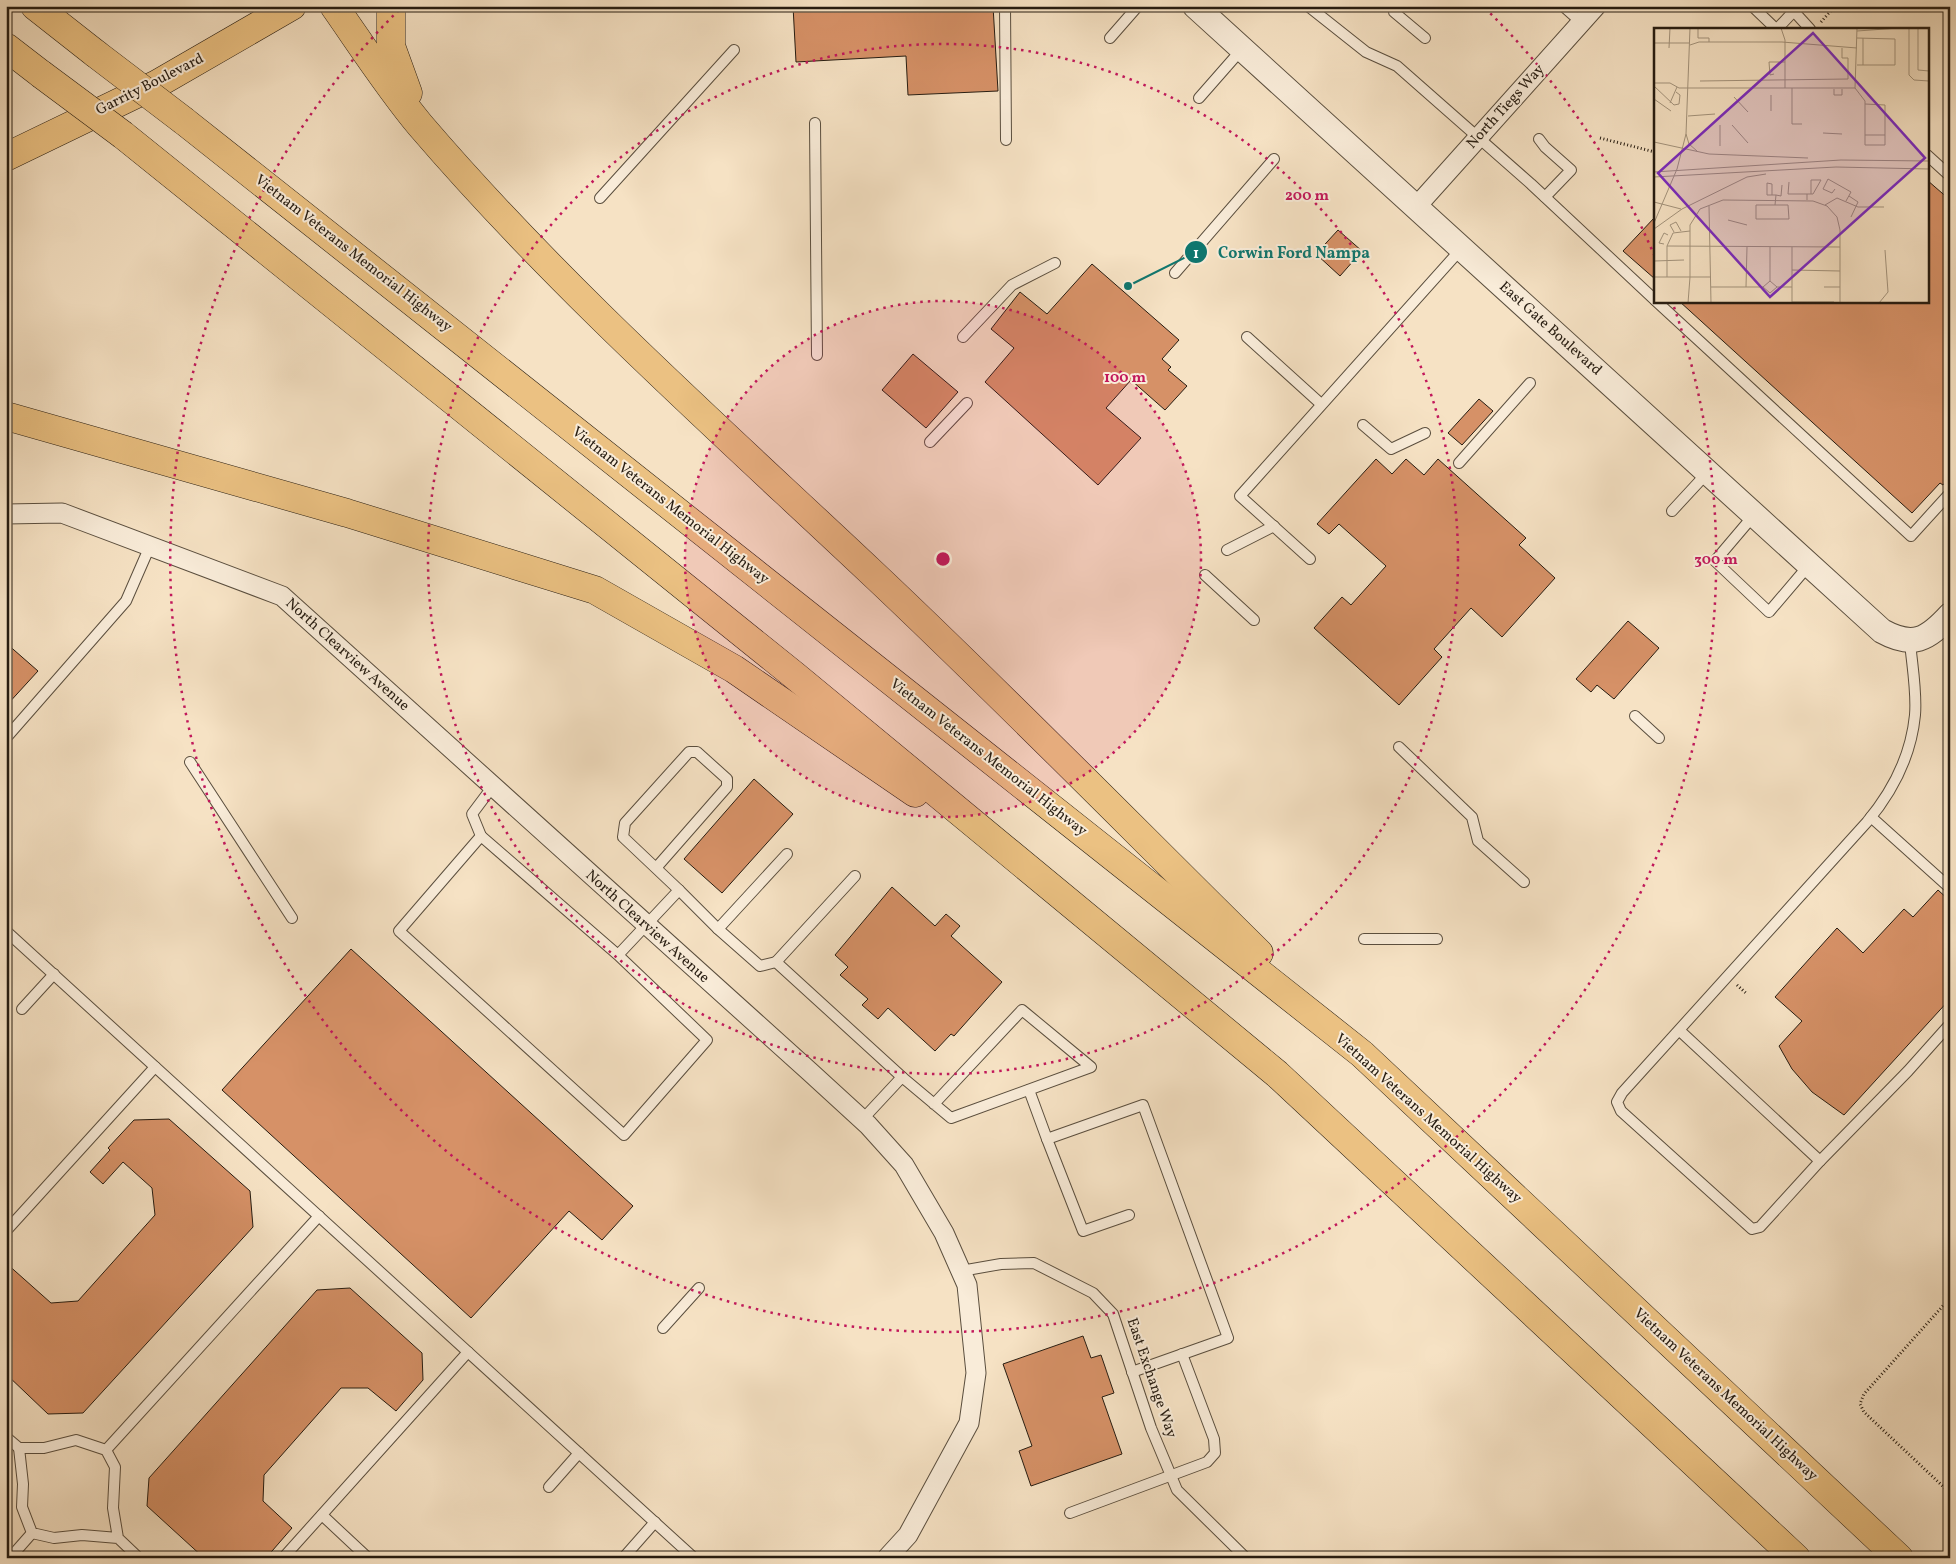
<svg xmlns="http://www.w3.org/2000/svg" width="1956" height="1564" font-family="Vollkorn,serif">
<style>
.building{fill:#d69167;stroke:#261c11}
.lines{fill:none;stroke-linecap:round;stroke-linejoin:round}
.service-casing{stroke:#5a4e3e;stroke-width:12}
.minor-casing{stroke:#5a4e3e;stroke-width:21}
.tertiary-casing{stroke:#5a4e3e;stroke-width:26}
.primary-casing{stroke:#261c11;stroke-width:29}
.motorway-casing{stroke:#261c11;stroke-width:29}
.path{stroke:#261c11;stroke-width:3;stroke-dasharray:1 2.5;stroke-linecap:butt}
.service{stroke:#f9ecd9;stroke-width:10}
.minor{stroke:#f9ecd9;stroke-width:19}
.tertiary{stroke:#f9ecd9;stroke-width:24}
.primary{stroke:#ebc182;stroke-width:28}
.motorway{stroke:#ebc182;stroke-width:28}
.motorway-bridge-casing{stroke:#261c11;stroke-width:29;stroke-linecap:butt}
.motorway-bridge{stroke:#ebc182;stroke-width:28}
.ring{fill:none;stroke:#c2185b;stroke-width:2.5;stroke-dasharray:2.5 5}
.labels{text-anchor:middle;dominant-baseline:central;stroke-width:4;stroke-linejoin:round;paint-order:stroke}
.street-label{font-size:15px;fill:#261c11;stroke:#f9ecd9}
.inset-road{fill:none;stroke:#a3937c;stroke-width:1}
.view{fill:#7b2cbf;fill-opacity:0.15;stroke:#7b2cbf;stroke-width:2.5}
.inset-edge{fill:none;stroke:#261c11;stroke-width:2.5}
.centre{fill:#c2185b;stroke:#f9ecd9;stroke-width:2.5}
.ring-label{font-size:15px;text-anchor:middle;font-weight:bold;fill:#c2185b;stroke:#f9ecd9;stroke-width:4;stroke-linejoin:round;paint-order:stroke}
.leader{fill:none;stroke:#0f766e;stroke-width:2}
.callout-dot{fill:#0f766e;stroke:#f9ecd9;stroke-width:2}
.mark-label{font-size:15px;text-anchor:middle;font-weight:bold;fill:#fff}
.callout-label{font-size:16px;text-anchor:middle;font-weight:bold;fill:#0f766e;stroke:#f9ecd9;stroke-width:4;stroke-linejoin:round;paint-order:stroke}
</style>
<rect width="100%" height="100%" fill="#f6e2c4"/>
<filter id="stains"><feTurbulence type="fractalNoise" baseFrequency=".004" numOctaves="4"/><feColorMatrix values="0 0 0 0 .2 0 0 0 0 .09 0 0 0 0 .02 0 0 0 .5 -.17"/></filter>
<radialGradient id="worn" r=".72"><stop offset=".6" stop-color="#630" stop-opacity="0"/><stop offset="1" stop-color="#630" stop-opacity=".3"/></radialGradient>
<g class="building">
<polygon points="793,6 993,6 998,91 908,95 906,56 796,62"/>
<polygon points="1927,180 1950,200 1950,477 1943,485 1940,483 1912,513 1679,301 1927,301"/>
<polygon points="1655,217 1655,279 1623,251"/>
<polygon points="1338,230 1362,251 1340,276 1316,254"/>
<polygon points="1092,264 1179,340 1162,359 1171,367 1168,370 1187,386 1165,410 1131,380 1106,408 1141,438 1098,485 985,382 1014,348 991,329 1020,292 1047,314"/>
<polygon points="913,354 958,392 926,428 882,390"/>
<polygon points="1479,399 1493,411 1462,445 1448,433"/>
<polygon points="1376,459 1392,474 1406,459 1424,475 1438,459 1526,538 1519,545 1555,578 1502,637 1471,608 1434,649 1442,657 1399,705 1314,628 1342,597 1351,605 1386,566 1339,524 1329,534 1317,524"/>
<polygon points="1628,621 1659,648 1614,699 1597,685 1591,692 1576,679"/>
<polygon points="6,643 38,671 6,706"/>
<polygon points="754,779 793,814 722,893 684,859"/>
<polygon points="892,887 935,926 946,914 960,926 951,936 1002,982 954,1036 951,1034 935,1051 888,1008 878,1019 862,1005 868,999 840,975 848,967 835,955"/>
<polygon points="1938,890 1950,901 1950,999 1844,1115 1812,1092 1792,1069 1779,1046 1802,1021 1775,997 1837,928 1863,953 1904,909 1913,917"/>
<polygon points="351,949 633,1206 602,1240 569,1211 471,1318 222,1090"/>
<polygon points="169,1119 250,1191 253,1227 83,1413 48,1414 6,1374 6,1263 51,1303 78,1301 155,1215 152,1188 123,1162 103,1184 90,1172 110,1150 108,1148 134,1120"/>
<polygon points="350,1288 422,1353 423,1380 396,1411 368,1388 341,1388 264,1475 263,1501 292,1528 266,1558 204,1558 147,1506 149,1478 317,1290"/>
<polygon points="1083,1336 1091,1358 1101,1355 1114,1393 1102,1397 1122,1454 1031,1486 1019,1451 1032,1446 1003,1364"/>
</g>
<g class="lines">
<defs>
<g id="service">
<polyline points="1005,6 1006,140"/>
<polyline points="1308,6 1366,52 1397,66 1531,184 1655,300"/>
<polyline points="1399,6 1394,12 1425,38"/>
<polyline points="1563,6 1581,22"/>
<polyline points="1752,6 1776,29"/>
<polyline points="1789,6 1810,29"/>
<polyline points="1777,29 1793,12"/>
<polyline points="1110,38 1138,6"/>
<polyline points="1199,98 1242,49"/>
<polyline points="815,123 817,355"/>
<polyline points="1539,139 1545,147 1571,170 1545,197"/>
<polyline points="1927,155 1950,176"/>
<polyline points="600,198 734,50"/>
<polyline points="1175,273 1274,159"/>
<polyline points="1656,301 1911,536 1950,493"/>
<polyline points="963,337 1012,285 1055,263"/>
<polyline points="1247,337 1321,404"/>
<polyline points="1363,425 1391,449 1425,433"/>
<polyline points="930,442 967,403"/>
<polyline points="1459,463 1530,383"/>
<polyline points="1672,511 1708,472"/>
<polyline points="1754,515 1715,561 1769,612 1809,565"/>
<polyline points="1227,550 1274,526"/>
<polyline points="1310,559 1240,496 1462,248"/>
<polyline points="1205,575 1254,620"/>
<polyline points="1635,716 1659,738"/>
<polyline points="6,738 126,601 150,546"/>
<polyline points="1399,747 1472,817 1478,841 1524,882"/>
<polyline points="190,762 292,918"/>
<polyline points="1871,817 1950,888"/>
<polyline points="481,836 472,814 493,786"/>
<polyline points="656,868 727,787 727,779 697,752 689,752 625,823 623,837 679,890"/>
<polyline points="855,876 776,962 902,1077"/>
<polyline points="718,929 760,966 776,962"/>
<polyline points="6,931 694,1558"/>
<polyline points="1364,939 1437,939"/>
<polyline points="618,955 481,836 399,931 624,1135 707,1040 618,955 679,890 718,929 787,854"/>
<polyline points="22,1009 54,974"/>
<path d="M1679 1030 1820 1161 1760 1227 1752 1229 1621 1111 1617 1102 1622 1093 1867 822C1893 791 1911 756 1915 715 1917 692 1912 665 1910 642"/>
<polyline points="1029,1090 1047,1139"/>
<polyline points="862,1120 902,1077 951,1118 1091,1067 1022,1010 934,1104"/>
<polyline points="1820,1161 1908,1071 1950,1024"/>
<polyline points="1129,1215 1083,1231 1047,1139 1143,1105 1228,1338 1132,1372"/>
<polyline points="6,1231 155,1067"/>
<polyline points="961,1271 1001,1264 1034,1263 1093,1293 1113,1314 1151,1428 1177,1490 1246,1558"/>
<polyline points="663,1328 699,1288"/>
<polyline points="6,1437 19,1448"/>
<polyline points="106,1450 319,1216"/>
<polyline points="549,1487 579,1453"/>
<polyline points="1070,1513 1207,1462 1215,1453 1214,1439 1182,1354"/>
<polyline points="322,1515 368,1558"/>
<polyline points="118,1538 82,1535 54,1538 32,1533 22,1507 23,1484 19,1448 44,1448 76,1440 106,1450 115,1467 113,1508 118,1538 139,1558"/>
<polyline points="625,1556 655,1522"/>
<polyline points="10,1558 32,1533"/>
<polyline points="283,1558 468,1352"/>
</g>
<g id="minor">
<polyline points="1416,207 1596,6"/>
<polyline points="6,514 62,513 282,596 809,1071 868,1125 904,1165 944,1233 967,1285 976,1373 969,1423 908,1535 887,1558"/>
</g>
<path id="tertiary" d="M1195 6 1882 631C1913 648 1927 640 1950 615"/>
<polyline id="primary" points="6,157 157,84 292,6"/>
<g id="motorway">
<polyline points="35,6 96,54"/>
<path d="M334 6C362 46 389 88 420 125 557 285 716 426 869 570 1002 695 1130 826 1259 953"/>
<polyline points="391,6 391,46 408,93"/>
<polyline points="6,47 41,74"/>
<polyline points="184,121 1362,1054 1899,1558"/>
<polyline points="123,135 794,675 1277,1074 1796,1558"/>
<polyline points="6,416 347,513 595,590 734,669 915,793"/>
</g>
</defs>
<use href="#service" class="service-casing"/>
<use href="#minor" class="minor-casing"/>
<use href="#tertiary" class="tertiary-casing"/>
<use href="#primary" class="primary-casing"/>
<use href="#motorway" class="motorway-casing"/>
<g class="path">
<polyline points="1821,22 1835,6"/>
<polyline points="1600,138 1655,152"/>
<polyline points="1737,985 1747,994"/>
<polyline points="1950,1298 1864,1394 1860,1404 1864,1412 1950,1493"/>
</g>
<use href="#service" class="service"/>
<use href="#minor" class="minor"/>
<use href="#tertiary" class="tertiary"/>
<use href="#primary" class="primary"/>
<use href="#motorway" class="motorway"/>
<defs>
<g id="motorway-bridge">
<polyline points="96,54 184,121"/>
<polyline points="41,74 123,135"/>
</g>
</defs>
<use href="#motorway-bridge" class="motorway-bridge-casing"/>
<use href="#motorway-bridge" class="motorway-bridge"/>
</g>
<circle cx="943" cy="559" r="258" fill="#c2185b" fill-opacity=".12"/>
<g class="ring">
<circle cx="943" cy="559" r="258"/>
<circle cx="943" cy="559" r="515"/>
<path d="M1485 8A773 773 0 0 1 1655 257M1674 307A773 773 0 1 1 401 8"/>
</g>
<g class="labels">
<g class="street-label">
<text transform="translate(150 85) rotate(-27)">Garrity Boulevard</text>
<text transform="translate(1506 107) rotate(-48)">North Tiegs Way</text>
<text transform="translate(353 254) rotate(38)">Vietnam Veterans Memorial Highway</text>
<text transform="translate(1550 329) rotate(42)">East Gate Boulevard</text>
<text transform="translate(670 506) rotate(38)">Vietnam Veterans Memorial Highway</text>
<text transform="translate(347 655) rotate(42)">North Clearview Avenue</text>
<text transform="translate(988 758) rotate(38)">Vietnam Veterans Memorial Highway</text>
<text transform="translate(647 927) rotate(42)">North Clearview Avenue</text>
<text transform="translate(1428 1119) rotate(42)">Vietnam Veterans Memorial Highway</text>
<text transform="translate(1151 1378) rotate(71)">East Exchange Way</text>
<text transform="translate(1725 1395) rotate(43)">Vietnam Veterans Memorial Highway</text>
</g>
</g>
<g transform="translate(1654 28)">
<rect width="275" height="275" fill="#f6e2c4"/>
<path class="inset-road" d="M44 0V10H55V14M127 0 131 12V60M255 0V47L260 52 275 53M264 0V42L275 43M203 3 245 0M203 10 241 11V37H203M0 15H35M36 17 45 14H128L203 20M15 20 16 0M209 37V10M120 46 116 47 115 34H131M46 53 194 51V30H188V20M0 55H16L25 60H201M0 58 20 77 25 76 26 67 22 64M138 60V96H148M201 60 211 73V117H231V107H211M201 60 203 0M180 61V67H188V61M117 67V83M80 69 94 84M0 71 17 83M16 75 23 59M211 76 231 77V107M34 88 61 86M66 97V118M78 97 94 115M169 105 188 106M32 106 35 116 43 123M0 114 55 126 154 130M0 144 187 132 275 133M0 149 182 139 275 141M135 154 134 166H153M181 161 178 165 169 161 174 151 197 164 192 173M118 167V156L113 155V167H122M195 168 204 174 197 189M153 172V166H159L167 152H157V166M0 174 27 181M121 177H102V191H135L134 177H121L122 167 127 168 128 157M171 177 183 170 204 179H230M55 178 57 275M74 192 93 197M0 195 23 141 32 106 36 0M0 201 28 181 93 149 112 146M20 204 16 197 22 194 27 203M10 216 5 215 10 205 14 207M13 218 186 219M0 233 30 232M138 242 186 243M0 249H36M13 249V218L19 205 36 203M57 249H36V197L46 181 69 172 159 173 173 178 183 189 186 202V275M116 253V219M57 259H109M92 259 93 219M123 259 116 253 109 259 116 265 123 259H138M170 259H186M138 274H180M34 275 36 249M138 275V219M225 275 234 264 231 222"/>
<path class="view" d="M159 5 271 130 116 269 4 145Z"/>
<rect width="275" height="275" class="inset-edge"/>
</g>
<circle cx="943" cy="559" r="8" class="centre"/>
<g class="ring-label">
<text x="1307" y="200">200 m</text>
<text x="1125" y="382">100 m</text>
<text x="1716" y="564">300 m</text>
</g>
<path class="leader" d="M1128 286L1196 252"/>
<g class="callout-dot">
<circle cx="1128" cy="286" r="5"/>
<circle cx="1196" cy="252" r="12"/>
</g>
<g class="mark-label">
<text x="1196" y="258">1</text>
</g>
<g class="callout-label">
<text x="1294" y="258">Corwin Ford Nampa</text>
</g>
<rect width="1956" height="1564" fill="none" stroke="#f6e2c4" stroke-width="25"/>
<rect x="8" y="8" width="1941" height="1549" fill="none" stroke="#261c11" stroke-width="2.5"/>
<rect x="12" y="12" width="1931" height="1539" fill="none" stroke="#261c11"/>
<rect width="100%" height="100%" filter="url(#stains)"/>
<rect width="100%" height="100%" fill="url(#worn)"/>
</svg>
